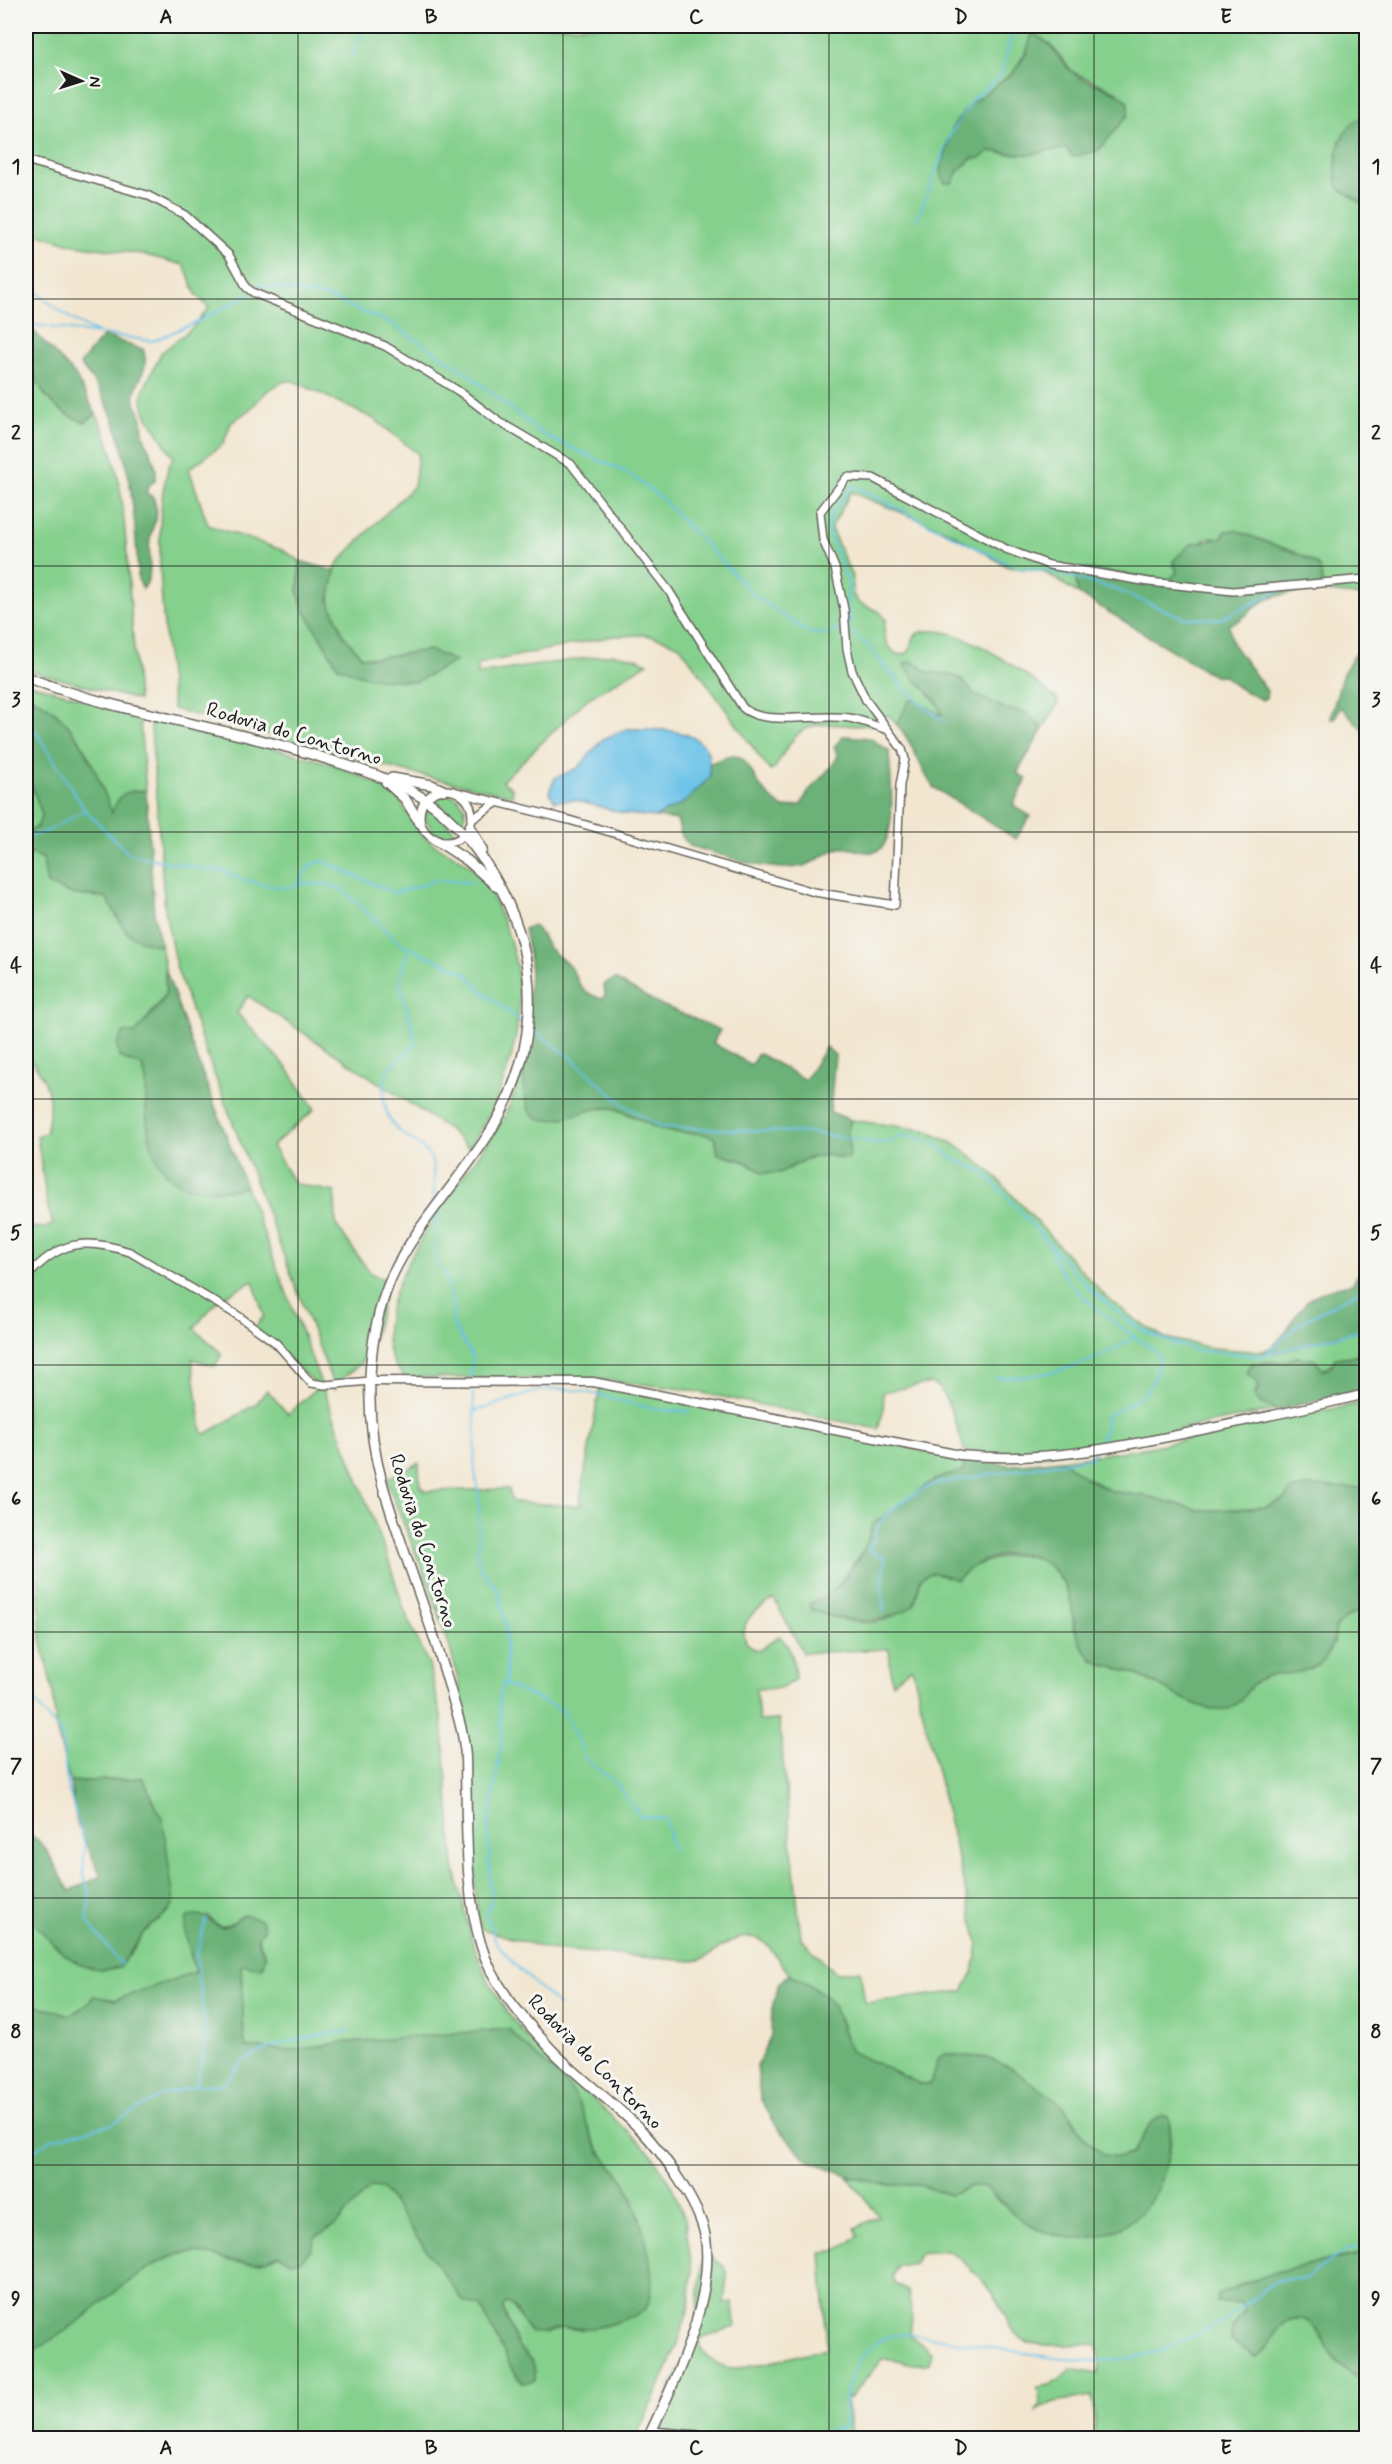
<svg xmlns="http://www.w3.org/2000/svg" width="1392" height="2464" font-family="Mynerve,sans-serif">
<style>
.green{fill:#85d08d;stroke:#507654;stroke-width:1.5;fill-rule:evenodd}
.forest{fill:#6cb278;stroke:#44674a;stroke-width:1.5}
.water{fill:#6bc2e8;stroke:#446f82;stroke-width:1.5}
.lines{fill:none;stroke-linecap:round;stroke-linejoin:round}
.stream{stroke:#6bc2e8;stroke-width:2}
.minor-casing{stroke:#67635b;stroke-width:10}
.tertiary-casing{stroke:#67635b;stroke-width:11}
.secondary-casing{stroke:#67635b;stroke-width:12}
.minor{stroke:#fff;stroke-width:7}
.tertiary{stroke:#fff;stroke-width:8}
.secondary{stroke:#fff;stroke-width:9}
.grid{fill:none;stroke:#1c1c1c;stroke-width:1.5;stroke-opacity:0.55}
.labels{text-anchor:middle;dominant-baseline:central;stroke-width:6;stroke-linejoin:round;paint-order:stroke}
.street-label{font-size:21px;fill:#1c1c1c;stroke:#f6f6f2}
.neatline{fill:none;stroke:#1c1c1c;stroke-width:2}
.grid-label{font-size:20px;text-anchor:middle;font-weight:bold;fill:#1c1c1c}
</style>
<rect width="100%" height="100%" fill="#f6f6f2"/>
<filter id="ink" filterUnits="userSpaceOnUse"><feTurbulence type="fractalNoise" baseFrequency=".0167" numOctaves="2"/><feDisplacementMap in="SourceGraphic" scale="12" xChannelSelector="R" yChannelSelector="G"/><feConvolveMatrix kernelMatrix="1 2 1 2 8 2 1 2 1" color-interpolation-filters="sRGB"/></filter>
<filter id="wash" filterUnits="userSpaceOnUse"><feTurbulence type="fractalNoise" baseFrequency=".008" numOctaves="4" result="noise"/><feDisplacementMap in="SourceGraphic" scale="24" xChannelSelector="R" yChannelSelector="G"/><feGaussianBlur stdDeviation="1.35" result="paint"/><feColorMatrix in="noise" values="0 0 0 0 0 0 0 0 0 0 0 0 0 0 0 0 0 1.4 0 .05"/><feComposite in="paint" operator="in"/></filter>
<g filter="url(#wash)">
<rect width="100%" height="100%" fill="#f2e6d0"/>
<g class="green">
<path d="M26 26H1366V117C1354 119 1346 132 1339 142L1354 199 1366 205V597L1323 591 1294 551 1253 539 1237 530 1221 538H1207L1173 561 1177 573 1168 580 1079 569 1080 571 1075 577 1079 594 1043 571 1008 567 950 532 851 492 831 528 852 577 853 595 859 603 880 612 886 620C881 634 886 647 898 655L908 653C911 648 912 636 918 633 958 619 1028 676 1057 699L1058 704 1043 729 1027 713 1006 709 975 695 961 679 951 675H936L927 672 920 665 908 662 904 664 940 707 941 715 915 700 909 701 897 725 888 715C861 739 829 713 802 731 791 738 781 758 774 769L770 771 680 646 663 639 646 635 613 636 478 664V674L613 654 636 658 648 663 587 699 502 781 512 788V796L403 771 173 709C166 651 147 506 173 457L147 416 142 401 143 391 161 353 192 328 209 308 196 294 184 265 141 254 74 245 26 230ZM1031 43H1049L1073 72 1119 93 1094 150 1081 155H1070L1067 149 1009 154 990 151 978 159 973 158 958 171 952 182 941 177 947 141 969 105 1013 73ZM285 381H294L374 419 418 454 414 486 374 525 337 564 335 571 329 601 344 636 362 657 375 658 429 650 390 679 369 678 338 667 304 610 298 592 300 561 282 550 208 525 189 469 223 444 231 423 250 409 268 390Z"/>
<path d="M26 355 45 396 85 422 96 414C122 461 124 518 128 571 131 614 135 657 138 700L26 670Z"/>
<polygon points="26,683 139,713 146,791 140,790 112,814 79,739 36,699 26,696"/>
<path d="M150 715 336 765 392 791C406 804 409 823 423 836 438 851 461 855 476 871 488 885 495 903 502 919 537 999 514 1079 469 1148L448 1129 248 996 237 1013 287 1068 315 1109 272 1146 294 1183 335 1192 336 1225 370 1273 387 1281C381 1305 377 1337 364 1359 357 1370 339 1377 335 1389L205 1050 176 966 165 912Z"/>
<polygon points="26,767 42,815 37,827 26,833"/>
<polygon points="448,793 458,798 465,807 464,826 432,798"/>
<polygon points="428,806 457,833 445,836 433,832 424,816"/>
<path d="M26 852 43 858 47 884 75 895 106 897C126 930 121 936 161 946 164 962 168 979 165 995L135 1034 125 1060 142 1066 147 1075 146 1109 187 1188 228 1190 246 1187 386 1553 405 1612 429 1665 442 1720 454 1866 472 1940 486 1976 506 2011 531 2042 650 2152 671 2184 685 2219 692 2269 689 2307 678 2344 636 2438H26V2355C42 2345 61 2335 76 2323 108 2299 141 2266 180 2254 214 2245 236 2278 279 2255L293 2262 311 2249 316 2236 341 2220 359 2196 370 2187 382 2188 415 2233 472 2302 480 2305 488 2319 531 2360 518 2346 502 2306 507 2303 512 2304 521 2320 545 2334 561 2328 582 2330 640 2217 625 2182 597 2147 582 2114 509 2029 338 2043 289 2051 247 2047 244 2040 241 1966 242 1964 262 1967 266 1957 257 1936 235 1921C223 1930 216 1926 208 1916L185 1931 195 1972 115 2000C94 1993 86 2007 69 2015L35 2005 26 2006V1911L54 1945 81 1965 129 1956 144 1932 169 1911 143 1778 70 1782 56 1728 53 1693 41 1639 37 1548H26V1227L45 1228 53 1224 47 1204 37 1136 46 1133C53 1102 50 1078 26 1056ZM253 1281 264 1316 252 1331 319 1386 288 1414 267 1390 256 1404 206 1434 202 1431 192 1359 215 1366 222 1354 194 1328 219 1299Z"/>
<path d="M522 1069 528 1109 572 1114 590 1109 614 1108 663 1130 707 1134 715 1138 723 1156 744 1161 752 1167 789 1169 805 1159 826 1155 842 1159 850 1153 846 1137 851 1120 925 1130 960 1147 993 1174 1104 1295 1137 1321 1165 1338 1212 1348 1275 1353 1366 1329V1355L1341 1357 1323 1370 1315 1360 1297 1357 1284 1362H1263L1247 1373 1259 1384 1254 1395 1260 1403 1277 1410 1049 1455 993 1457 964 1450C960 1435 946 1386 931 1383L883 1392 884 1409 878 1429 683 1389 603 1380 405 1377C341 1319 463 1181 497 1129 509 1111 516 1090 522 1069Z"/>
<path d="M600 1386 966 1459 963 1471 934 1480 872 1525 866 1546 833 1592 810 1604C825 1618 863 1627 884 1620 894 1617 904 1610 914 1605L921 1578C931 1570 936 1571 947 1577 996 1557 1046 1531 1070 1599 1073 1608 1072 1618 1074 1627 1077 1638 1086 1650 1092 1660L1131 1672 1204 1707 1218 1710 1247 1690 1254 1680 1266 1675 1290 1673 1334 1644 1336 1626 1350 1615 1366 1608V2253L1321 2261 1240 2284 1216 2302 1242 2304 1244 2312 1232 2327 1231 2340 1256 2357C1265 2346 1277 2324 1291 2320 1315 2312 1323 2344 1334 2357 1342 2368 1354 2377 1366 2383V2438H1096L1092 2396 1054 2402 1036 2411 1040 2404 1038 2387 1050 2385 1072 2369 1097 2374 1100 2358 1097 2345C1075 2342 1043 2350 1024 2340 1007 2331 1006 2313 997 2299 990 2288 960 2255 947 2251 939 2249 928 2252 920 2253L914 2263 898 2266 893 2276 895 2283 908 2291 912 2317 910 2335 932 2353 929 2363C912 2368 900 2357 882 2359L850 2398 846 2399 852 2438H649L694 2336 703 2258H712L724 2266 727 2275 724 2303 733 2302 735 2327 700 2338 699 2345C707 2359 718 2366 733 2368 749 2370 807 2352 827 2348L821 2252 837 2251 858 2236 855 2228 879 2216 847 2176 890 2185H919L950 2195 971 2186H982L1003 2205 1143 2209C1160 2183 1178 2149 1168 2117L1146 2132 1132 2154 1120 2157 1104 2156 1084 2137 1072 2116 987 2058 944 2054 938 2059 930 2084C903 2085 874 2062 850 2051 845 2037 841 2016 832 2004 821 1987 800 1985 788 1972 776 1959 768 1936 749 1937 720 1938 716 1960 691 1961L548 1949 481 1929 476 1902C471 1829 473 1752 458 1680 443 1611 411 1544 386 1479L419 1463 420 1488H424V1491L509 1489 512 1502 579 1506ZM774 1599 803 1653 889 1649 892 1683 912 1667 978 1943 973 1972 963 1991 865 2003 860 1970 836 1973 801 1939 779 1720 759 1721 756 1689 782 1688 795 1679C794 1661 793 1648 779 1636L759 1651C752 1649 747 1646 745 1639 740 1618 759 1608 774 1599Z"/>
<polygon points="1366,1402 1366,1488 1291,1490 1286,1499 1265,1507 1203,1511 1150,1497 1111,1491 1086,1478 1061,1460 1134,1450"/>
</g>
<g class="forest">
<path d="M1032 33C1055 43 1057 61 1075 74 1093 86 1113 87 1128 102V115L1099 150 1073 157 1067 149 1049 150 1030 155 990 151 978 159 972 158 958 171 952 183H945L941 177V170L953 126 969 105 1013 73 1026 54Z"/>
<path d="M1366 117V205L1339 189C1330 168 1339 121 1366 117Z"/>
<path d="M26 323 75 375 96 414 85 422C53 414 36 386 26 356 23 347 25 333 26 323Z"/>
<path d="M102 337C114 336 129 347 143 349 152 373 131 383 135 402 136 408 141 413 142 419 143 425 142 431 144 437 149 453 159 463 155 481L149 485 146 493 153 497C161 519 154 519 150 538 147 554 155 575 143 589L138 579C136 521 130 441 99 390 94 381 86 373 80 364Z"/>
<path d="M1237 530C1254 540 1315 555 1320 569 1322 576 1322 585 1323 592 1302 591 1279 592 1261 603 1248 610 1244 622 1229 624L1232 643 1267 691 1266 698 1262 700 1237 687 1223 675 1214 676 1079 594 1075 576 1080 571 1078 568 1168 580 1177 573 1173 561 1191 544 1221 538 1226 531Z"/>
<polygon points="300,561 335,571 329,601 344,636 362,657 375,658 429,650 456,661 416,682 369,678 338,667 304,610 298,592"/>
<polygon points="1366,638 1366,733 1343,709 1340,708 1334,719 1331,719 1331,715 1343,673"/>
<path d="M912 661 927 672 951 675 961 679 975 695 1006 709 1027 713 1043 729 1017 773 1027 779 1013 805 1030 816 1016 839 933 787C919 767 914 743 897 725L909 701 915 700 934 714 941 715C939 694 912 683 904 664Z"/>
<path d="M26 696C75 711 96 770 112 813 118 795 124 789 146 791L154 914 161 946C120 938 126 929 106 897L75 895 47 884 43 858 26 852V833L37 827 42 815 26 767Z"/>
<path d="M843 736 870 738 889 751C890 775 897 826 883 846 873 860 854 846 840 848 827 851 816 863 803 866 767 874 725 855 690 846L682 837 677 820 655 817 685 802 710 777 709 764C741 749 742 755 757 781 764 793 773 801 784 808L801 805C810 783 827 777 838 756L834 747Z"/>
<path d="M532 925C542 931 543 940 549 948 554 954 562 958 567 964 584 982 571 988 602 999L605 995 604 984 615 979 657 1003 720 1030 713 1043 751 1065 758 1053 805 1080 826 1047 835 1055 830 1112 851 1120C844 1134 852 1145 849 1159L826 1155 805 1159 780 1173H763L744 1161 718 1154 715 1138C700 1130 682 1135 666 1131 644 1125 625 1106 602 1108 583 1109 548 1130 532 1114 514 1095 530 998 530 970 531 957 526 942 524 929Z"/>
<path d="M166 971 195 1054 246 1187C180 1200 150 1180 146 1111 145 1095 149 1081 142 1066L119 1057 117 1045 123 1033H135C142 1026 162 1003 165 995 168 986 162 979 166 971Z"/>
<path d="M1366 1263V1329L1275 1353 1259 1352C1284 1347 1290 1317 1308 1301 1319 1291 1338 1286 1352 1284Z"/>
<polygon points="1366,1355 1366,1389 1277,1410 1260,1403 1254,1395 1258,1391 1259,1384 1247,1373 1252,1363 1284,1362 1297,1357 1315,1360 1323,1370 1330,1368 1335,1358"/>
<path d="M966 1459 1010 1465 1061 1460 1086 1478 1111 1491 1150 1497 1203 1511 1265 1507 1286 1499 1291 1490 1310 1486 1366 1488V1608L1350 1615 1336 1626C1332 1668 1311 1672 1274 1675 1243 1677 1246 1714 1216 1710 1185 1705 1158 1681 1128 1671 1117 1668 1098 1666 1090 1657 1075 1641 1075 1623 1071 1603 1064 1573 1040 1550 1009 1554 989 1557 971 1564 957 1580 943 1576 934 1568 921 1578L914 1605C882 1627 847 1624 812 1610L809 1604C816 1600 824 1597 830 1593 846 1582 870 1544 872 1525L934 1480 963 1471Z"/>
<path d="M143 1778 163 1821 174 1903 169 1911 144 1932 119 1968C78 1980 49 1940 26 1913V1833C49 1842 56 1872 70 1891L101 1876 77 1824 70 1782Z"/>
<path d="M194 1915C212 1915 214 1930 227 1926 234 1924 237 1917 244 1915L261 1920 264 1929 257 1939C261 1950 271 1959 259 1968L244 1964 241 1966 244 2040 247 2047 289 2051 338 2043 509 2029C526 2050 550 2065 568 2086 582 2102 586 2129 597 2147 604 2161 617 2170 625 2183 639 2206 666 2293 642 2312 635 2317 623 2319 616 2322 595 2330 585 2328 563 2328 552 2328 544 2336 532 2332 518 2326 521 2306 506 2303L502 2307 518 2346 531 2360 535 2371V2381L523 2383 511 2367 480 2306 464 2302 382 2188 370 2187 335 2226 316 2236 311 2249 302 2260 293 2262 279 2255C235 2277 214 2245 180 2254 141 2266 108 2299 76 2323 61 2335 42 2345 26 2355V2006L35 2005 69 2015 81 2009 94 1996 115 2000 195 1972 185 1931 187 1918Z"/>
<path d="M789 1974 823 1993 834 2005 850 2051 920 2084H930L938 2059 944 2054 987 2058 1009 2067 1063 2105 1084 2137 1104 2155 1120 2157 1132 2154 1152 2122 1162 2115 1168 2117C1174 2137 1168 2157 1162 2176 1145 2234 1082 2253 1031 2226 1013 2216 1001 2201 986 2187L971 2186 951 2195 919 2185H890L859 2179 807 2160 778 2129 760 2098 757 2066 771 2035 772 2008 779 1983Z"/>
<path d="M1366 2253V2383C1354 2377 1342 2368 1333 2357 1323 2344 1314 2311 1290 2320 1275 2326 1272 2348 1256 2357L1231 2340 1232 2327 1244 2312 1242 2304 1216 2302 1218 2294 1275 2272Z"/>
</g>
<path class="water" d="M626 729C650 729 697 726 708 753 710 759 709 770 710 777L685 802 655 817 626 814 574 800 555 801 549 792 555 778 578 768 603 739Z"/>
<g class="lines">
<g class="stream">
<polyline points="351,57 364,26"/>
<polyline points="917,220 951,133 973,99 1001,75 1014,26"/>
<path d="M26 281C43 301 73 321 97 333"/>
<polyline points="254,289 259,285 327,297 392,324 467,373 545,436 628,473 661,498 755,596 809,633 829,634 851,622 847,601 849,585 827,528 832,513 853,486 1017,568 1050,571 1117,590 1184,618 1221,619 1280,590"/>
<polyline points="26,324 153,341 201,320 250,294"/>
<polyline points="1288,589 1366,587"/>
<path d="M848 630C869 643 871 651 887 669 903 688 923 708 945 721"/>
<polyline points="26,720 35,730 85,810 129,854 207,870 223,870 232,876 264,885 287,888 302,884 325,884 342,889 398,942 466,973 481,990 524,1024"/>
<polyline points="26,837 48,831 85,810"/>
<polyline points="300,883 309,866 322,861 394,893 439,880 474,883"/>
<path d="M410 949C387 991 414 1007 415 1045 409 1053 398 1057 391 1066 379 1083 382 1116 398 1130 409 1139 423 1145 430 1157 436 1168 433 1189 434 1203"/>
<polyline points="531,1029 567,1054 624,1105 661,1127 814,1133 876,1143 890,1142 900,1135 931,1142 956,1160 984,1172 1093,1292 1138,1328 1162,1339 1194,1350 1260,1356 1366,1329"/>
<polyline points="436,1214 435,1259 444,1272 452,1297 453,1325 473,1357 471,1371 476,1432 474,1463 479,1500 478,1562 481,1569 499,1591 506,1627 506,1677 499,1697 502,1739 488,1829 491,1905 486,1914 496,1942 514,1964 560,2007"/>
<path d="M1051 1248C1056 1285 1124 1330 1154 1350L1158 1355C1159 1390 1135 1403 1107 1415L1105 1430 1096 1447"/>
<polyline points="1267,1353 1300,1323 1366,1287"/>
<path d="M996 1378C1045 1378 1093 1365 1134 1337"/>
<path d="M473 1411C502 1405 532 1388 562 1389 605 1391 645 1414 689 1411"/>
<path d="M884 1612 882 1587 885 1558 868 1550C876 1542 873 1533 879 1524 889 1508 922 1488 939 1483L1090 1458 1094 1452"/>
<path d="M26 1681C31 1702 48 1717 61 1733L68 1788 85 1845 83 1876 90 1893 87 1921 121 1964"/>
<polyline points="504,1684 563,1710 581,1747 583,1757 616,1783 640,1816 665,1819 673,1850"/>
<polyline points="196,2086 207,2041 196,1958 206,1919"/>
<path d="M26 2155 51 2139 110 2125 162 2095 196 2086 223 2084C232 2078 236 2066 245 2060 276 2041 314 2036 349 2031"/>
<path d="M800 2438 845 2427C846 2418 844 2408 846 2399 852 2363 869 2336 906 2333L1054 2358 1092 2361 1133 2358 1160 2351 1221 2323 1274 2282 1286 2278 1304 2279 1346 2250 1366 2246"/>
</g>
</g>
</g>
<g filter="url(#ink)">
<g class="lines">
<defs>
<g id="minor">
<path d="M26 160 147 195 185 215 229 255 247 288 254 293 385 346 460 392 498 421 571 464 669 591 743 708C764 727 819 713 849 718 861 720 873 725 885 729"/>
<circle cx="446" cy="816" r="26"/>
<polyline points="456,792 569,820 814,892 895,905 900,785 905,759 902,749 866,700 852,671 847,649 844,609 835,568 823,540 820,512 847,477 873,478 1006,549 1049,565 1149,582 1233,591 1366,579"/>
<polyline points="471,820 496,803"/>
<path d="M26 1278C58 1241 84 1237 130 1252L237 1315 276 1343 311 1383 325 1385 370 1381"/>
<polyline points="652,2431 734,2438"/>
</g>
<path id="tertiary" d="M370 1381 593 1382 960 1455C1039 1463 1115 1448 1192 1432 1250 1420 1309 1408 1366 1394"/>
<g id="secondary">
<path d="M26 677C123 715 230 727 330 760 361 770 395 780 423 798 458 821 483 855 502 891 542 968 537 1053 493 1127 462 1179 418 1221 392 1276 364 1340 364 1420 383 1486 403 1555 431 1620 450 1689 455 1707 462 1726 464 1744 467 1758 465 1774 466 1789 467 1840 466 1895 481 1945 493 1986 522 2017 549 2047 578 2078 612 2101 641 2130 663 2153 699 2204 705 2235 716 2297 674 2384 648 2438"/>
<polyline points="392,778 432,785 443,790"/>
<polyline points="386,782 405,799 420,823"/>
<polyline points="470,826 482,850"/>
<polyline points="434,839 468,861 497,887"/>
</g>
</defs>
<use href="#minor" class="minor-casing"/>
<use href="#tertiary" class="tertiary-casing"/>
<use href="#secondary" class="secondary-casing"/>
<use href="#minor" class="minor"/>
<use href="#tertiary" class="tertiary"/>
<use href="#secondary" class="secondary"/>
</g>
</g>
<path class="grid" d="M298 26V2438M563 26V2438M829 26V2438M1094 26V2438M26 299H1366M26 566H1366M26 832H1366M26 1099H1366M26 1365H1366M26 1632H1366M26 1898H1366M26 2165H1366"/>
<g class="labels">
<g class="street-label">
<text transform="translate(294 734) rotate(16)">Rodovia do Contorno</text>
<text transform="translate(423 1541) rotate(72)">Rodovia do Contorno</text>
<text transform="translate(595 2062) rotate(45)">Rodovia do Contorno</text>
</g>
</g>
<rect width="1392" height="2464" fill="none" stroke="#f6f6f2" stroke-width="66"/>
<g transform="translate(81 81) rotate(93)" stroke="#f6f6f2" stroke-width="4.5" paint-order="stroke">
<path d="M0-4.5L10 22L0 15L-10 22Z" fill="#1c1c1c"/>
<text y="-9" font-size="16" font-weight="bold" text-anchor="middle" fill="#1c1c1c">N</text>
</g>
<rect x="33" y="33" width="1326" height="2398" class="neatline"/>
<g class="grid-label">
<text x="166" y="23">A</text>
<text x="431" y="23">B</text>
<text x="696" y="23">C</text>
<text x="961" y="23">D</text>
<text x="1226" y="23">E</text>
<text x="16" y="173">1</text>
<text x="1376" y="173">1</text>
<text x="16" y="439">2</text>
<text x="1376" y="439">2</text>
<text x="16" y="706">3</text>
<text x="1376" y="706">3</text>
<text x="16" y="972">4</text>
<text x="1376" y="972">4</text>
<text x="16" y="1239">5</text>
<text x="1376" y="1239">5</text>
<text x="16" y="1505">6</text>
<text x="1376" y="1505">6</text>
<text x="16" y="1772">7</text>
<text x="1376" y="1772">7</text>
<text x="16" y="2038">8</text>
<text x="1376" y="2038">8</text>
<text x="16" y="2305">9</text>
<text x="1376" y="2305">9</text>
<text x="166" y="2454">A</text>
<text x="431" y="2454">B</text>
<text x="696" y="2454">C</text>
<text x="961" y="2454">D</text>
<text x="1226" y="2454">E</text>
</g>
</svg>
